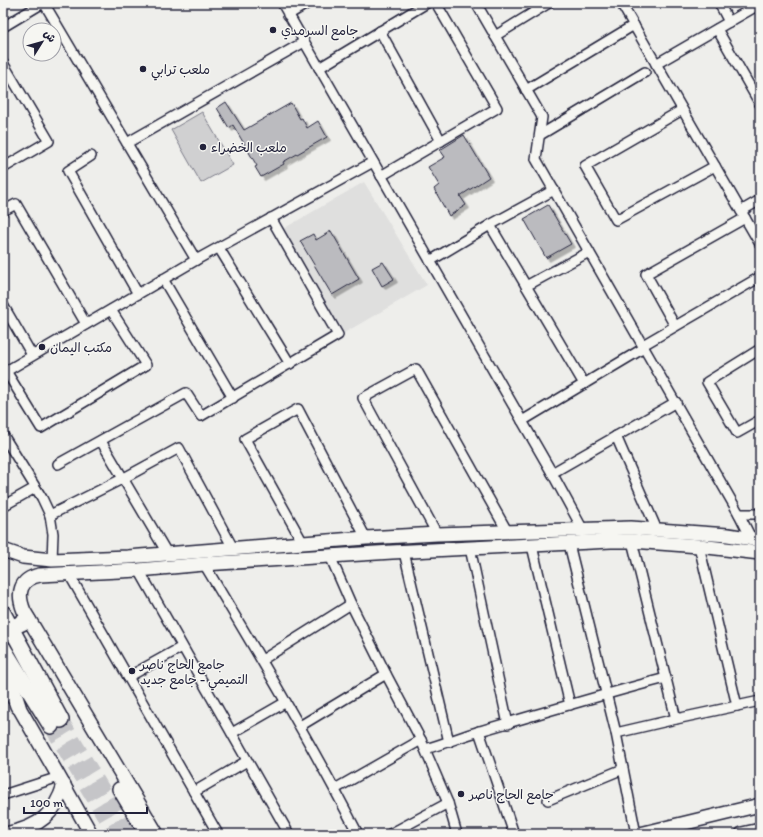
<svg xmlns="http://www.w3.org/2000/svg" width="763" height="837" font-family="Itim,'Playpen Sans Arabic',sans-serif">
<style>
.built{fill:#dfdfde}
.green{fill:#d0d0d1;stroke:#797986}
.building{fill:#bbbbbf;stroke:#22223b;filter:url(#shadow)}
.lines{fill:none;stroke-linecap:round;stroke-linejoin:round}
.primary-tunnel{stroke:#c5c5c8;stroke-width:15;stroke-dasharray:15 8;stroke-linecap:butt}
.street-casing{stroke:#22223b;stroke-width:12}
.secondary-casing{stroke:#22223b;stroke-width:16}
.primary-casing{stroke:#22223b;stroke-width:18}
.street{stroke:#f6f6f2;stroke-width:9}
.secondary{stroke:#f6f6f2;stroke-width:13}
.primary{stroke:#f6f6f2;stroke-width:15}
.poi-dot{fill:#22223b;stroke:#f6f6f2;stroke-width:1.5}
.labels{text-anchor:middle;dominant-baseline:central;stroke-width:3;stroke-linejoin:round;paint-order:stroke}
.poi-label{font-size:13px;fill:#22223b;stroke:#f6f6f2;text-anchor:start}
</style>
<defs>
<filter id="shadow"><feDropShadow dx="3.5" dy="3.5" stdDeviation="0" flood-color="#0004"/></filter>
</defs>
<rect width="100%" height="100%" fill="#eeeeeb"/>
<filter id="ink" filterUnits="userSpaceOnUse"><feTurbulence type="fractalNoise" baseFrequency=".025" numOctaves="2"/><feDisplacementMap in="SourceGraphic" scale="8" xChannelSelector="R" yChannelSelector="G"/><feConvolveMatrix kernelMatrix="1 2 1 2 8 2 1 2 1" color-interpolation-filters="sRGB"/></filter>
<g filter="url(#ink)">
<polygon class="built" points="364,182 427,285 344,333 283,229"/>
<polygon class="green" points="202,112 233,165 201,183 171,130"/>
<g class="building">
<polygon points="226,102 244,130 291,103 300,119 302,118 307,128 318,121 327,137 283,162 284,164 261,177 255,167 257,166 233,125 229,128 217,108"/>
<polygon points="464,135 489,177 460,196 466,205 449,216 434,189 439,185 428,167 445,157 440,150"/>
<polygon points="548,205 571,244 546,258 524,219"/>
<polygon points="331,231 359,279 332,295 300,241 313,234 316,240"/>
<polygon points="383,262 394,279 382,286 372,268"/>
</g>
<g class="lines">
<g class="primary-tunnel">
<polyline points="61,720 129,834"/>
<polyline points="51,726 115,834"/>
</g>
<defs>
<g id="street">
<polyline points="44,3 196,260"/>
<polyline points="282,3 552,473 582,528"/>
<polyline points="476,3 542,117 536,159 739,514 751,538"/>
<polyline points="621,3 760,244"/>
<polyline points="719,3 729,22"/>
<polyline points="288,15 308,3"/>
<polyline points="3,27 43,3"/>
<polyline points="717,29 760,104"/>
<polyline points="380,31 441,141"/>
<polyline points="495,36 549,3"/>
<polyline points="3,63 49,141 3,168"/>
<polyline points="656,64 760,4"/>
<polyline points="319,68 427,3"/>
<polyline points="526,90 634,25"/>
<polyline points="682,110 585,166 616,220 715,166"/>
<polyline points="540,135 645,72"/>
<polyline points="127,143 304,42"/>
<polyline points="91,156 68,171 138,294"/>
<polyline points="381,176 497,108 436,3"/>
<polyline points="3,211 16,204 86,324"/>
<polyline points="741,211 760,200"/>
<polyline points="490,225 584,384"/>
<polyline points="219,248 290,364"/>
<polyline points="430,261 490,225 554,190"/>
<polyline points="163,279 233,398"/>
<polyline points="526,286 589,252"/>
<polyline points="3,305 32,355"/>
<polyline points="675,326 646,274 745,218"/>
<polyline points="643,345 760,277"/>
<polyline points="760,349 707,382 737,433 760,420"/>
<polyline points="6,371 41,428 146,365 111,310"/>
<polyline points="3,373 196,260 373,162"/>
<polyline points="522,421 644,348"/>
<polyline points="3,435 42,498 50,515 53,534 52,560"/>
<polyline points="616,436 657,530"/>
<polyline points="101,441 167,553"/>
<polyline points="58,464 186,393 201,416 338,335 271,218"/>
<polyline points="552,473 676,402"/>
<polyline points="3,506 35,488"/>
<polyline points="739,514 760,514"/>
<polyline points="50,515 124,478 179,448 233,548"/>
<polyline points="437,534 363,398 416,369 507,531"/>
<polyline points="632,541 676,719"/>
<polyline points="303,543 245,439 298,409 366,538"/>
<polyline points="569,544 616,733 636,834"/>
<polyline points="532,546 570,705"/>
<polyline points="699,546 737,706"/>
<polyline points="470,548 508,724"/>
<polyline points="404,552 449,742"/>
<polyline points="330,556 351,604 386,674 421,740 448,803 457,834"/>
<path d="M204 564C257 652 310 741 358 834"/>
<polyline points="139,570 289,834"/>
<polyline points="69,574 218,834"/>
<polyline points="262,660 351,604"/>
<polyline points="128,677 182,647"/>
<polyline points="300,726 386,674"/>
<polyline points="479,731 514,834"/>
<polyline points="232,733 286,702"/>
<polyline points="616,733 676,719 760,701"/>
<path d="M425 749C444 744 462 736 480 731 542 713 604 694 666 678"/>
<polyline points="335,789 421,740"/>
<polyline points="194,792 247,761"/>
<polyline points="3,795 59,777"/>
<polyline points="548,800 623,769"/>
<polyline points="390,834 448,803"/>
</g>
<g id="secondary">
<polyline points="3,550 23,557 52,560 128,557 366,538 437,534 631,528 728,535 760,540"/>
<polyline points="13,697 59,777 91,834"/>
<polyline points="119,789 146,834"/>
<path d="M9 833C39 827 55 814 64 785"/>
<path d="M157 834 24 611C17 594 19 579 40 575L139 570 204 564 392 552 611 541H632L699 546 760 553"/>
<polyline points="640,834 760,805"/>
<polyline points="742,834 760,830"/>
</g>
<g id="primary">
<polyline points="3,613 61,720"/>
<polyline points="11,628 28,620"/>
<polyline points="3,648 51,726"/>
<polyline points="3,660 18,706"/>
</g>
</defs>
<use href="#street" class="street-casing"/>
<use href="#secondary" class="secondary-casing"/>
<use href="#primary" class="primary-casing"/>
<use href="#street" class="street"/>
<use href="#secondary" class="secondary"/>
<use href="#primary" class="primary"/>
</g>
</g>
<g class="poi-dot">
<circle cx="273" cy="30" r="4"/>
<circle cx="143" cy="69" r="4"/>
<circle cx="203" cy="147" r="4"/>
<circle cx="42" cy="347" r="4"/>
<circle cx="132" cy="671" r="4"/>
<circle cx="461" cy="794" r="4"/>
</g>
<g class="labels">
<g class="poi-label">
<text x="281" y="30">جامع السرمدي</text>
<text x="151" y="69">ملعب ترابي</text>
<text x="211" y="147">ملعب الخضراء</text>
<text x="50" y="347">مكتب اليمان</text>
<text x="140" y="664">جامع الحاج ناصر<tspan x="140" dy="15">التميمي - جامع جديد</tspan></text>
<text x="469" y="794">جامع الحاج ناصر</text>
</g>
</g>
<rect width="763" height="837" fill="none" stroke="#f6f6f2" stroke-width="16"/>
<rect x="8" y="8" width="747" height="821" fill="none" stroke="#22223b" stroke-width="1.5" filter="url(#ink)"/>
<g transform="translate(42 42) rotate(53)"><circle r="19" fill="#f6f6f2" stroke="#a1a1a9"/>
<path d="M0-3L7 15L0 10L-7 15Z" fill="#22223b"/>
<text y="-6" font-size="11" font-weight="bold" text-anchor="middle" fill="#22223b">ش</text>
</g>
<path d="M24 807v6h123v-6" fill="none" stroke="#22223b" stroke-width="2"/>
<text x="30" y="807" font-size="12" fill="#22223b" stroke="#f6f6f2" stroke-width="3" paint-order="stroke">100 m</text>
</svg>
